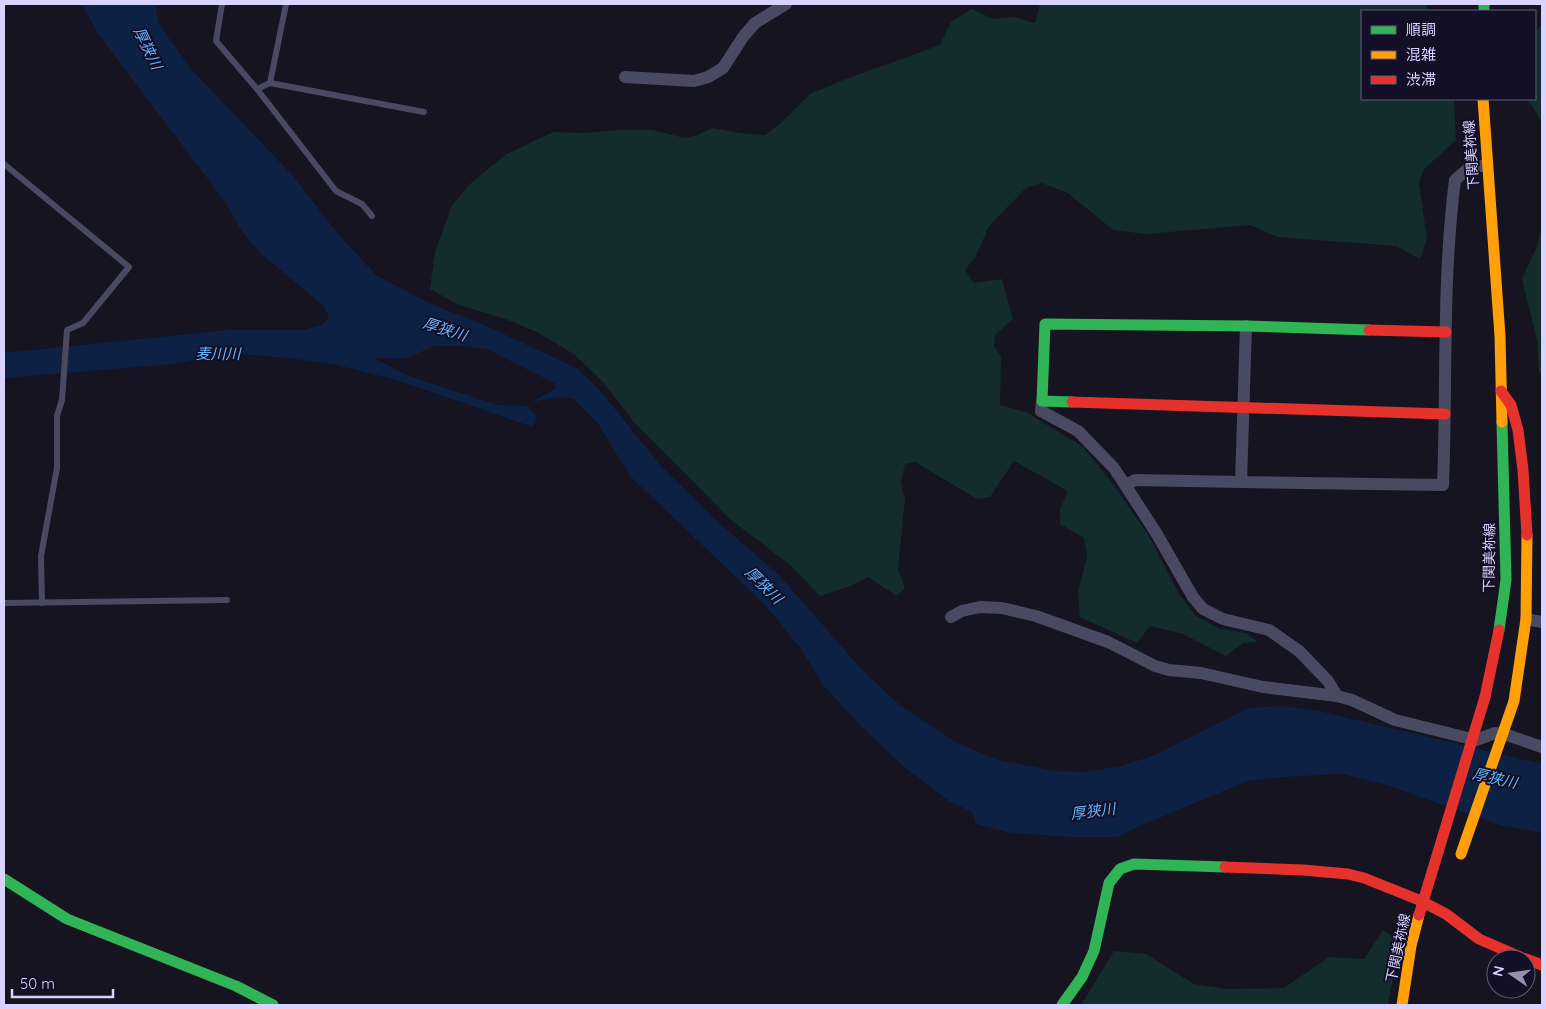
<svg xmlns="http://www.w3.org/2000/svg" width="1546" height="1009" font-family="Quicksand,'Noto Sans JP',sans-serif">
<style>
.green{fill:#132c2d}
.water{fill:#0d2144}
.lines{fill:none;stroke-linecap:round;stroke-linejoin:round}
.lane{stroke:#4a4962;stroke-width:6}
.street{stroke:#4a4962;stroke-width:12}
.fast{stroke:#30b455;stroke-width:11}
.slow{stroke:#ff9f0a;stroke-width:11}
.jam{stroke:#e5322d;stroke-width:11}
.jam-bridge{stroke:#e5322d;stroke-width:11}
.labels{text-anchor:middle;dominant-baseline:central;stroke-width:4;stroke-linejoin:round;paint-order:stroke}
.street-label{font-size:14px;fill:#d9d4ff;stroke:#130f26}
.water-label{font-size:15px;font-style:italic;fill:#62b6ff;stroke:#130f26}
</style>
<rect width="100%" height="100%" fill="#161421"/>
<g class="green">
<polygon points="1040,4 1427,4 1427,11 1362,11 1362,99 1454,99 1456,140 1423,170 1419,184 1427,239 1420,259 1396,246 1277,237 1251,225 1146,234 1113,230 1068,193 1042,183 1026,188 989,226 976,256 965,270 974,283 1002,279 1013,319 995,335 994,346 1001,357 1000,405 1028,413 1083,447 1110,480 1149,536 1179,594 1196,616 1220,629 1246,633 1258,642 1243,643 1226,656 1183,634 1150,626 1137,643 1080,617 1078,593 1087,556 1084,538 1060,524 1060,509 1068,491 1014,461 990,497 977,499 915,462 905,464 901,482 905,499 898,569 905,588 897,596 868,577 848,587 820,596 789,564 731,520 634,422 602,381 575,355 539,333 508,320 459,305 430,289 435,252 452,205 470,184 505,155 553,132 585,133 618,130 652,130 685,138 698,135 712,128 740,133 765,135 781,123 810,94 841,81 940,45 951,22 972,9 993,19 1014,17 1035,23"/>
<polygon points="1542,21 1542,123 1528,99 1535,99 1535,32 1541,25"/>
<polygon points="1542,228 1542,374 1539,372 1537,340 1522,279 1537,246"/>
<polygon points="1383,930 1400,942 1388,1005 1081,1005 1114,951 1146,954 1194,984 1226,989 1284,988 1329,957 1364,959"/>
</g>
<polygon class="water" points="82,4 156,4 158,23 192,70 292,175 339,235 376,275 431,304 480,323 576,368 598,388 660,465 720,524 779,575 864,672 901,706 956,742 997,760 1055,771 1085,772 1121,766 1155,755 1249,708 1282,706 1319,711 1542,764 1542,833 1500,825 1384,784 1342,774 1283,777 1247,781 1140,826 1117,837 1072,837 1011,833 976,824 972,812 949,801 903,766 861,726 822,684 802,650 765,605 630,476 597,422 574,399 558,397 532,402 556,388 554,383 487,349 462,346 435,346 404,359 374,358 409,376 498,405 528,406 537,418 533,427 396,380 333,364 288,358 229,353 174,364 4,378 4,353 229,330 304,330 322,325 329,318 325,307 259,252 240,228 226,203 97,32"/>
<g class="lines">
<g class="lane">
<polyline points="222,4 216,41 257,89 336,191 362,204 372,216"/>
<polyline points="270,83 424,112"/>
<polyline points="257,89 270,83 286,4"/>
<polyline points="4,164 129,267 83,323 67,330 62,400 57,416 57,468 41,556 42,603"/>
<polyline points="4,603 227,600"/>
</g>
<g class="street">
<polyline points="625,77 694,81 708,77 723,68 743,37 755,23 786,4"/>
<path d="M1246 326 1241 482 1443 485C1447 383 1442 281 1455 180L1469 168 1487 165"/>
<polyline points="1042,401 1041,411 1078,431 1114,468 1155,531 1193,597 1203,609 1223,619 1269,630 1299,651 1328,681 1337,696"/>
<polyline points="1126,485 1135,480 1241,482"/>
<polyline points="951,617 962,611 980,607 1002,608 1036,616 1108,642 1155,666 1169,670 1201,673 1263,687 1337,696 1352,700 1395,720 1476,740 1495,733 1504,734 1542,747"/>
<polyline points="1526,619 1542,622"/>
</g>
<g class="fast">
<polyline points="1484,4 1484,11"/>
<polyline points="1072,402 1042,401 1045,324 1246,326 1369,330"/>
<polyline points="1499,630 1506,580 1502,422"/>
<polyline points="4,879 67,919 236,986 273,1005"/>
<polyline points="1062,1005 1082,977 1094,951 1109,883 1120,869 1134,864 1225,867"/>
</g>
<g class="slow">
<polyline points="1483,99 1500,336 1502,422"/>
<polyline points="1461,854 1514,701 1526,619 1527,535"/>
<polyline points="1402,1005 1411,946 1419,915"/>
</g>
<g class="jam">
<polyline points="1369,330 1446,332"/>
<polyline points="1501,391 1511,405 1518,430 1523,470 1527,535"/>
<polyline points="1072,402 1445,414"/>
<polyline points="1485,697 1499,630"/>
<polyline points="1225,867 1303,870 1348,874 1364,878 1419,900 1446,914 1479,939 1525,959"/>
<polyline points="1526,959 1542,965"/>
</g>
<polyline class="jam-bridge" points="1419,915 1485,697"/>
</g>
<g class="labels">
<g class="street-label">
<text transform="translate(1471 155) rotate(-94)">下関美祢線</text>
<text transform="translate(1489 558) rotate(-89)">下関美祢線</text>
<text transform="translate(1398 948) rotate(-78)">下関美祢線</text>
</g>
<g class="water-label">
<text transform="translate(148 48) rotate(64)">厚狭川</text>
<text transform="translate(445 329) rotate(18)">厚狭川</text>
<text x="218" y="353">麦川川</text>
<text transform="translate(764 585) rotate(44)">厚狭川</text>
<text transform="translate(1495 778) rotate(13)">厚狭川</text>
<text transform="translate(1093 811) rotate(-7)">厚狭川</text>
</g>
</g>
<rect width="1546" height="1009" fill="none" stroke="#d9d4ff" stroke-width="10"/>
<rect x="1361" y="10" width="175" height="90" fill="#130f26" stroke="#625e7d"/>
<rect x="1371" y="26" width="25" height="8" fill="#30b455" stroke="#625e7d"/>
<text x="1406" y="35" font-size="15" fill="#d9d4ff">順調</text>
<rect x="1371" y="51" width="25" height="8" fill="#ff9f0a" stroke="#625e7d"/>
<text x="1406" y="60" font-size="15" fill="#d9d4ff">混雑</text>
<rect x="1371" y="76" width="25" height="8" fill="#e5322d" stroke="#625e7d"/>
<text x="1406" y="85" font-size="15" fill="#d9d4ff">渋滞</text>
<g transform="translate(1511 974) rotate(283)"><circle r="24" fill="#130f26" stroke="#625e7d"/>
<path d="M0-4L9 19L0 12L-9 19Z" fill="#9591b1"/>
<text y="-8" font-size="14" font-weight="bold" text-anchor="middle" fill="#d9d4ff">N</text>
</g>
<path d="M12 989v8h101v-8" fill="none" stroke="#d9d4ff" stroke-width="2.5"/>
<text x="20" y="989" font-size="15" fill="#d9d4ff" stroke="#130f26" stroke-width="4" paint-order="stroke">50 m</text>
</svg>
